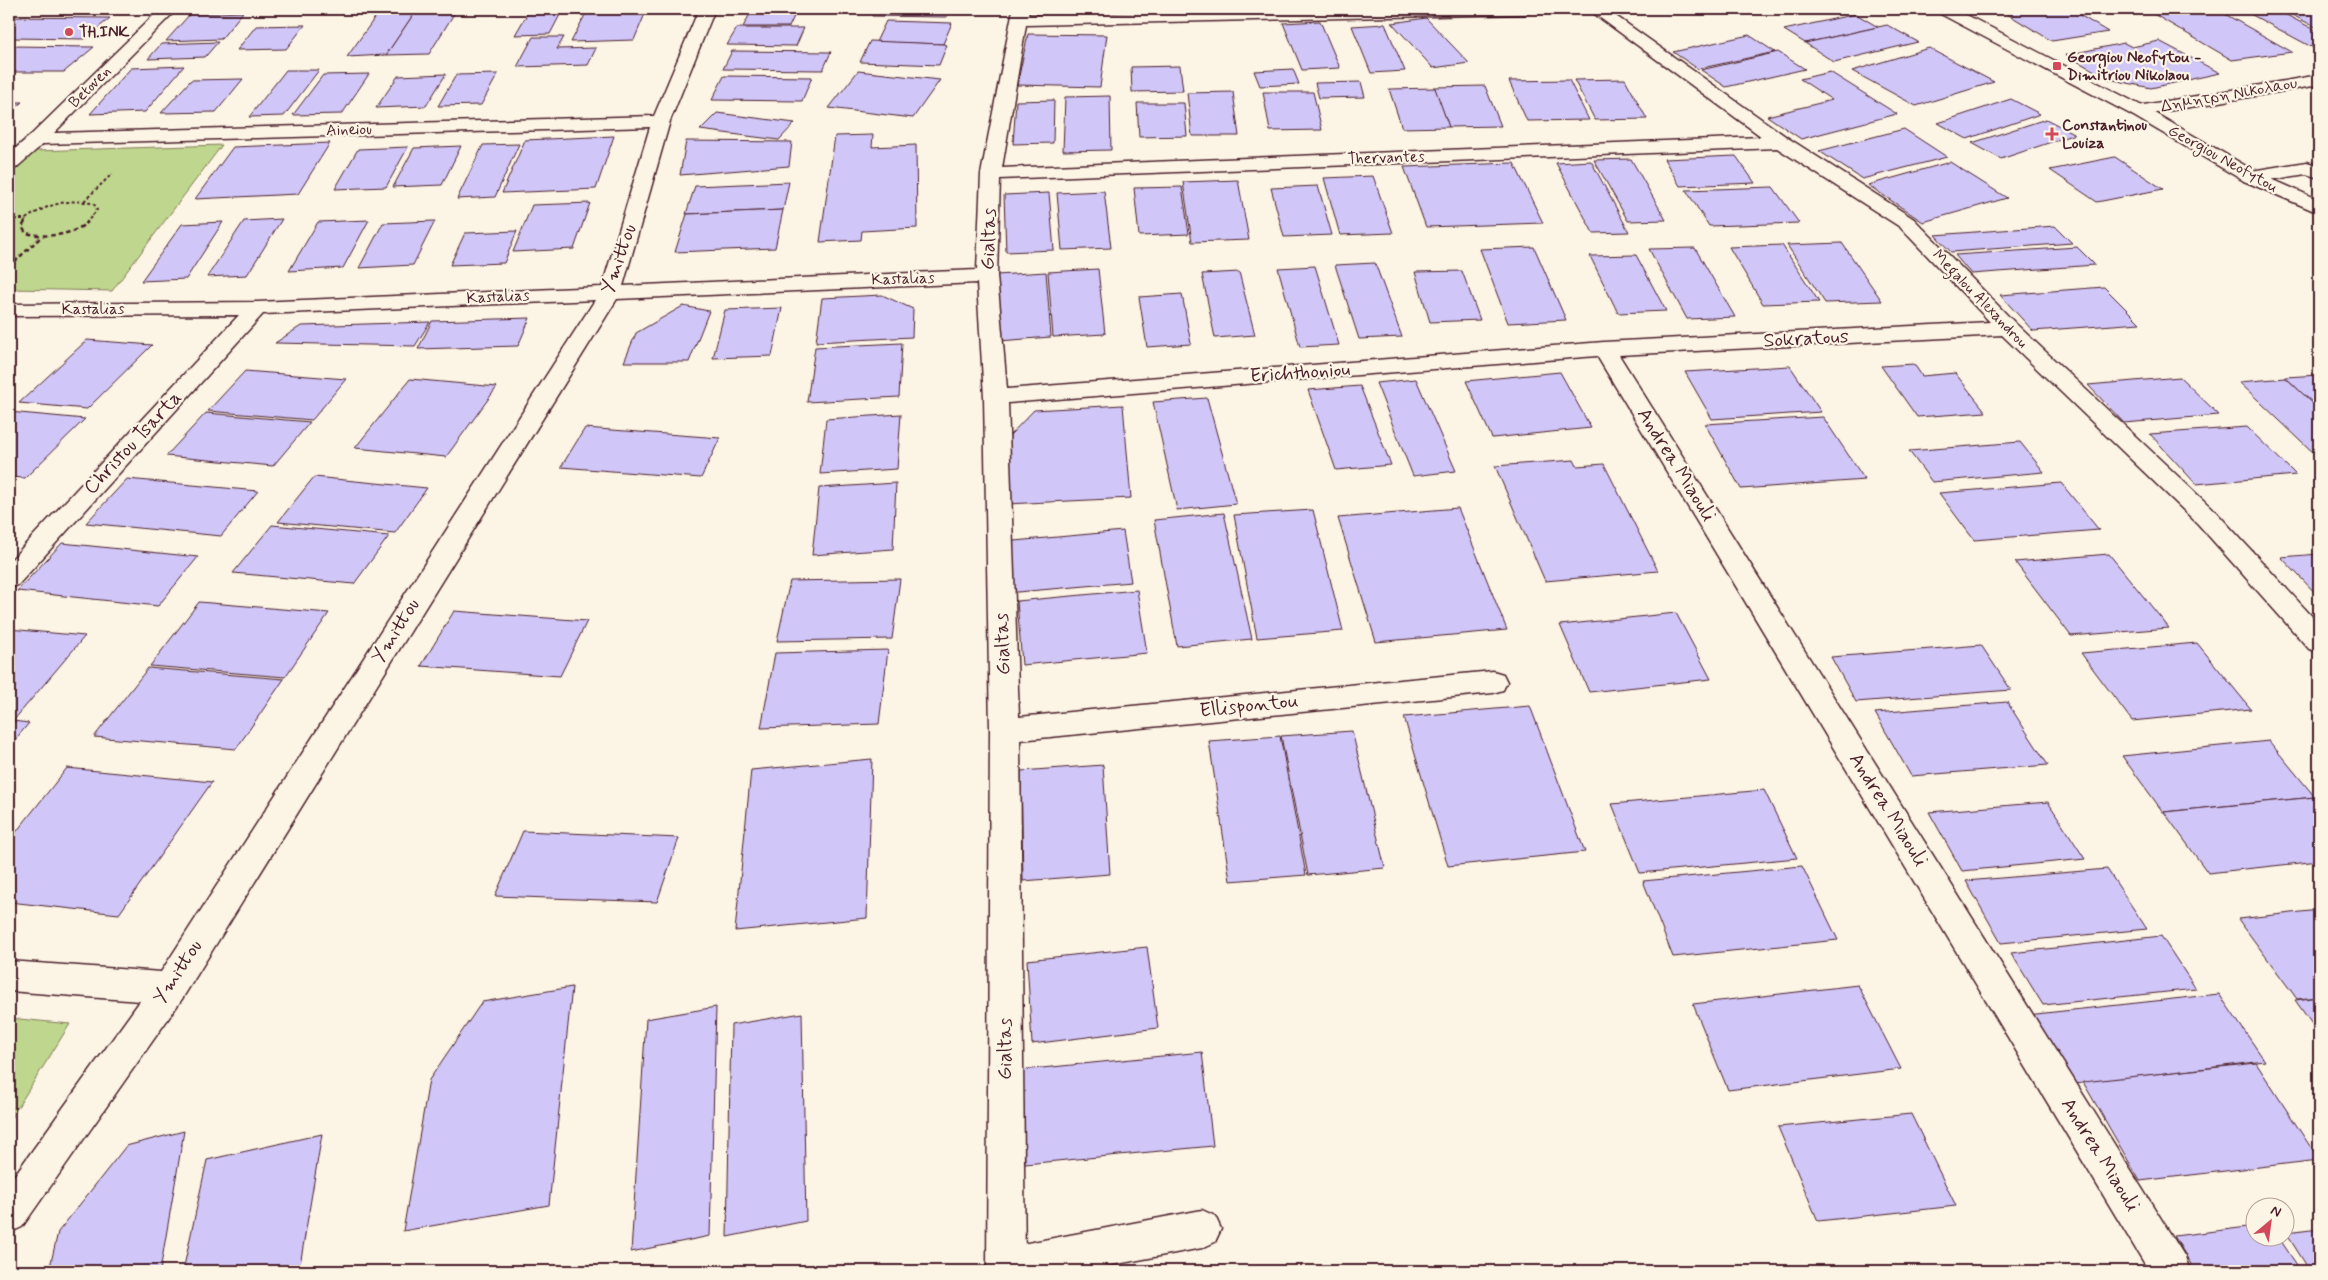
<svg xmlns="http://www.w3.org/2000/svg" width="2328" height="1280" font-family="Mynerve,sans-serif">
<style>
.green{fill:#bed68d;stroke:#847a5c}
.building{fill:#d0c6f8;stroke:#4a1f2b}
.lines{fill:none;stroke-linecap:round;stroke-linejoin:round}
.service-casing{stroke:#4a1f2b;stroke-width:3}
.minor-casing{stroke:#4a1f2b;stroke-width:3}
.tertiary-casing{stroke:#4a1f2b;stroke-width:3}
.path-far1{stroke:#4a1f2b;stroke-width:2;stroke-dasharray:3 2.5;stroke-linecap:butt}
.path{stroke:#4a1f2b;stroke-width:2.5;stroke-dasharray:4.5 3;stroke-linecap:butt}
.service{fill:#fcf5e5;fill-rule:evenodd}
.minor{fill:#fcf5e5;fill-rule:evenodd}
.tertiary{fill:#fcf5e5;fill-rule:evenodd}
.poi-dot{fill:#d1495b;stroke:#fcf5e5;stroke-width:2}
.labels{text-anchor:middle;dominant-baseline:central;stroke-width:4.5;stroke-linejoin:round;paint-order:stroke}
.far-poi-label{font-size:16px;font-weight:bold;fill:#4a1f2b;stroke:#fcf5e5;text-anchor:start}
.far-street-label{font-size:16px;fill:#4a1f2b;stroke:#fcf5e5}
.street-label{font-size:20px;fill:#4a1f2b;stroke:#fcf5e5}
</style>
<rect width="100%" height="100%" fill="#fcf5e5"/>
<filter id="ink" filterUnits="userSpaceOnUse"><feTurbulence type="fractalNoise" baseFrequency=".02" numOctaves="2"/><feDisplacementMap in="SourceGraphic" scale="10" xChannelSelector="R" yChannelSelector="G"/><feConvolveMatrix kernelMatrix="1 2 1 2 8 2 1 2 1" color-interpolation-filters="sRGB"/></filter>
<g filter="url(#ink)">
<g class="green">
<polygon points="222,145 112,291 9,289 9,174 35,151"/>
<polygon points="9,1018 70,1024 9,1121"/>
</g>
<g class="building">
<polygon points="381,9 417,9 386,55 347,57"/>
<polygon points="417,9 457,9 429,54 386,55"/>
<polygon points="530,9 563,9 550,34 515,35"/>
<polygon points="588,9 647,9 634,40 571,42"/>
<polygon points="875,9 949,9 947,17 872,16"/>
<polygon points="1999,9 2092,9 2096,11 2078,14 2108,32 2052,41"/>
<polygon points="2145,9 2216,9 2292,52 2232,60"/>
<polygon points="2241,9 2275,9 2319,32 2319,51"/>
<polygon points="2281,9 2315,9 2319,11 2319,29"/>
<polygon points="752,10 797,10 789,27 743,27"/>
<polygon points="243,12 221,39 166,41 190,14"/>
<polygon points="1856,14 1878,27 1805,43 1784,30"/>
<polygon points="9,17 110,18 85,39 9,38"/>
<polygon points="1426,18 1469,63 1433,68 1392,23"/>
<polygon points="886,21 952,23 943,44 876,42"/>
<polygon points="1320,21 1340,68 1302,70 1283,23"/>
<polygon points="1385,24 1405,71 1371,73 1352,26"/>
<polygon points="305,25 286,49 237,50 256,26"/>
<polygon points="1887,25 1918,42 1834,62 1805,43"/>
<polygon points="737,28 804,28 796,46 727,45"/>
<polygon points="1028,34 1107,35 1100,87 1017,85"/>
<polygon points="1749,35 1775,52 1698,69 1673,52"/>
<polygon points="533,37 564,37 557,49 596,48 588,65 517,67"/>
<polygon points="870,41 943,44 947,45 939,65 860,62"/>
<polygon points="2159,41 2220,73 2151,88 2109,79 2066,55 2124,43 2132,47"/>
<polygon points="218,42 205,57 148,59 161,44"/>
<polygon points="9,46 94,47 64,72 9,72"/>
<polygon points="1929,48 1994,82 1916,106 1852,71"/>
<polygon points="732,51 831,52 823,70 723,69"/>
<polygon points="1778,52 1805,69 1726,87 1701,70"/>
<polygon points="184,66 145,112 90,114 131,68"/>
<polygon points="1180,66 1183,91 1132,92 1131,67"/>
<polygon points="1293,69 1299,84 1260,86 1254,71"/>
<polygon points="286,70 319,70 284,116 249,117"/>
<polygon points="858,71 940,80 913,118 829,108"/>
<polygon points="1830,72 1897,114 1801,139 1767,116 1832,100 1800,79"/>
<polygon points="369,74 342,114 293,115 323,75"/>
<polygon points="446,74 426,106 376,108 398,76"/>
<polygon points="498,74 481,105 438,106 456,75"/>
<polygon points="724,76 812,77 802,101 712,100"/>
<polygon points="243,79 216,112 161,113 191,80"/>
<polygon points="1625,79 1647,119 1595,120 1574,80"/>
<polygon points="1569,80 1589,120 1527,121 1509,81"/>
<polygon points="1361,82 1365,97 1319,98 1315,83"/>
<polygon points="1485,86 1501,126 1449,127 1434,87"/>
<polygon points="1435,88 1449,127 1402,128 1389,89"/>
<polygon points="1233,92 1239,136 1192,136 1187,93"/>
<polygon points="1263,92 1313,92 1322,130 1270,131"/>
<polygon points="1110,96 1111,150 1063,151 1065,97"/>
<polygon points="2011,99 2040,114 1967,139 1938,123"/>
<polygon points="1054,100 1053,143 1013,144 1016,101"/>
<polygon points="9,102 22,102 9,113"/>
<polygon points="1137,103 1184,103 1187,136 1139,137"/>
<polygon points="717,113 795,123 779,140 700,130"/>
<polygon points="2046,119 2075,134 2001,159 1972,143"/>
<polygon points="1904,129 1947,157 1862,179 1819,151"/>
<polygon points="873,135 872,147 916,145 917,228 862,231 861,240 820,242 835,136"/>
<polygon points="614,136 596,189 502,193 525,140"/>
<polygon points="686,141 792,142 789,166 680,175"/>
<polygon points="330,143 298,194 195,199 233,147"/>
<polygon points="519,144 495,197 457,199 483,145"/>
<polygon points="461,146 442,185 393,187 414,148"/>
<polygon points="408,147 386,187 335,189 358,149"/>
<polygon points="1736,156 1755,183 1680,186 1664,159"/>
<polygon points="2115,157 2163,189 2097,202 2050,170"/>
<polygon points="1631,159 1666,220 1628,221 1594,160"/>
<polygon points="1591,161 1629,232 1593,233 1556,163"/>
<polygon points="1950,162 2007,198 1923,222 1868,185"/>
<polygon points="1514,163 1543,223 1426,227 1404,167"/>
<polygon points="1373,176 1393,233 1340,235 1324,178"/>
<polygon points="1238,180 1249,240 1192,242 1183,182"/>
<polygon points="789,182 783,210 686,214 695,186"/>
<polygon points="1318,186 1332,235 1284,237 1271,188"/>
<polygon points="1182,187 1189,234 1139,236 1134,188"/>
<polygon points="1773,187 1799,223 1709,226 1686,190"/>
<polygon points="1104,191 1111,248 1062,250 1057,193"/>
<polygon points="1049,193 1054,250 1006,252 1004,195"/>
<polygon points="590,203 574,249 513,252 532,205"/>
<polygon points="783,210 775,248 675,252 687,214"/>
<polygon points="282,219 247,275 207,277 244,221"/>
<polygon points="369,220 343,268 289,271 318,222"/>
<polygon points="435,221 413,265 359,268 383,223"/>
<polygon points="223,222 186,279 141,281 182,224"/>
<polygon points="2055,226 2072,243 1951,252 1935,235"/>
<polygon points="517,231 504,263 450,265 465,233"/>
<polygon points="1842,243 1882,301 1825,303 1787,245"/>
<polygon points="1782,245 1819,302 1763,304 1729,247"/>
<polygon points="1534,247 1566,320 1508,323 1480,249"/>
<polygon points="2077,247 2095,265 1971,274 1955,255"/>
<polygon points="1695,248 1735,317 1687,319 1649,249"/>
<polygon points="1636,255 1666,311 1618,313 1590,256"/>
<polygon points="1375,263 1402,337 1359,339 1335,265"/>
<polygon points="1315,266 1339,345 1300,347 1278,268"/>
<polygon points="1098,269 1105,334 1053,337 1048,272"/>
<polygon points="1462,271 1480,320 1430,322 1415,272"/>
<polygon points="1046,272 1051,337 999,341 996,275"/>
<polygon points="1239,272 1255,335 1215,338 1202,274"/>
<polygon points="2104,287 2140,323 2033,331 2000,295"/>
<polygon points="1182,294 1191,344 1147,347 1139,297"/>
<polygon points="882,295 913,309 912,337 816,342 822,298"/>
<polygon points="683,306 709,311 689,362 624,362 636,333"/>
<polygon points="782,308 772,356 713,358 725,310"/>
<polygon points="530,318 518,346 418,349 432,321"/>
<polygon points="430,322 415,346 275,343 301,326"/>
<polygon points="87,340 152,345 87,409 19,403"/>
<polygon points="902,343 899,397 807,402 815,347"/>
<polygon points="1914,364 1922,376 1955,373 1986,412 1917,417 1881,366"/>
<polygon points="1790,366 1821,412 1712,419 1685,372"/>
<polygon points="245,371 346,379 312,420 208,411"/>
<polygon points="1560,372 1591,428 1492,438 1466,381"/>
<polygon points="2319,375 2319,409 2285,377"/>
<polygon points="2180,377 2219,415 2124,423 2088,385"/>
<polygon points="2286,378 2319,409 2319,458 2239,382"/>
<polygon points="410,379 497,387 446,457 355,448"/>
<polygon points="1416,379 1456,471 1413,476 1376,383"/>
<polygon points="1360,386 1391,465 1336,470 1308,390"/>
<polygon points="1207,398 1236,504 1177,510 1153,402"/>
<polygon points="1123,405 1131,498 1007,504 1010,435 1034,410"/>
<polygon points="9,412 85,419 25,478 9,477"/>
<polygon points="206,413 310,422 273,466 166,456"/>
<polygon points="901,414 897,469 820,474 826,419"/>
<polygon points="1823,417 1865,480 1741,489 1705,424"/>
<polygon points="2247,427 2296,475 2196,484 2150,434"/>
<polygon points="585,428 720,438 701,478 561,467"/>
<polygon points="2020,442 2044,472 1932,482 1909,451"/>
<polygon points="1574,460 1577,466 1604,464 1658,571 1545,581 1495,466"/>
<polygon points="314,477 427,488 395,533 278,522"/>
<polygon points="127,479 258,491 221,536 86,523"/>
<polygon points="896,483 893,549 812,555 819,488"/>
<polygon points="2061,483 2099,530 1974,540 1939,493"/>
<polygon points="1458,508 1507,630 1376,642 1338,518"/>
<polygon points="1313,510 1343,631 1257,638 1234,515"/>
<polygon points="1224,513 1252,639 1177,646 1154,520"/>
<polygon points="272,525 389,536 354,584 233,573"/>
<polygon points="1123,531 1131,582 1006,593 1003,542"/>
<polygon points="62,543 198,557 158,606 17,591"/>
<polygon points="2109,554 2169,628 2071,636 2015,562"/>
<polygon points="2319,554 2319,597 2281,557"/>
<polygon points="900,579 892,639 777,641 790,581"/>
<polygon points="1137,590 1147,653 1022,665 1017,601"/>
<polygon points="199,602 329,613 285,677 150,666"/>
<polygon points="454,611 587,621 560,676 421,666"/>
<polygon points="1676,613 1711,679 1589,692 1560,625"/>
<polygon points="9,629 85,636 13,721 29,723 9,747"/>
<polygon points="2197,643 2251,709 2132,721 2081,653"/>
<polygon points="1981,645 2011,690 1856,702 1831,657"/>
<polygon points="888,650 879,724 761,728 775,653"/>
<polygon points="148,668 284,679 236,749 94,737"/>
<polygon points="2007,702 2048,765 1911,776 1875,713"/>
<polygon points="1530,706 1585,852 1448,866 1404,717"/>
<polygon points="1352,731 1385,868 1308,875 1281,736"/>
<polygon points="1280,736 1306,875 1230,881 1209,741"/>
<polygon points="2269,741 2315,797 2163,812 2122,756"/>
<polygon points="872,759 867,918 735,931 751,770"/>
<polygon points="1103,765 1110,874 1023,881 1021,771"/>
<polygon points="67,768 212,782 119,914 9,902 9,841"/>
<polygon points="1764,790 1797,858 1640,873 1612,804"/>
<polygon points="2315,797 2319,803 2319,861 2208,873 2164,812"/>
<polygon points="2048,802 2085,859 1962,871 1929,812"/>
<polygon points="523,831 679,838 657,902 495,896"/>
<polygon points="1802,866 1838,940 1673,957 1643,881"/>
<polygon points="2107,869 2147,929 2001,943 1966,881"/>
<polygon points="2319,910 2319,997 2297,999 2238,919"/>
<polygon points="2161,936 2196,989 2043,1005 2011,953"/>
<polygon points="1147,947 1158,1028 1032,1044 1027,960"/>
<polygon points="1858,985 1901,1069 1728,1090 1693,1004"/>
<polygon points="572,987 549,1205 403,1231 429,1080 482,1002"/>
<polygon points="2219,994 2265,1061 2058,1086 2018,1016"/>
<polygon points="2319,997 2319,1034 2295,1000"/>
<polygon points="716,1007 710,1236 631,1252 646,1019"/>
<polygon points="802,1013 806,1221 727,1237 731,1025"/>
<polygon points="1202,1052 1213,1146 1025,1164 1022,1070"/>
<polygon points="2256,1063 2319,1160 2140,1181 2083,1082"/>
<polygon points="1911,1114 1956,1206 1818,1221 1778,1127"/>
<polygon points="184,1131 160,1271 49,1271 58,1232 126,1146"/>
<polygon points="322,1134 299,1271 183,1271 207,1160"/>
<polygon points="2256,1226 2256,1238 2279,1238 2301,1271 2195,1271 2174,1236"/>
<polygon points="2319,1229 2319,1271 2310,1271 2286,1233"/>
</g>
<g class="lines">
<defs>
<g id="service">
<polygon points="2307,162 2319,166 2319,178 2306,174 2251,183 2244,181 2241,177 2244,173 2251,171"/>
<polygon points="1202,1210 1215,1216 1221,1229 1215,1242 1202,1248 1080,1271 989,1271 987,1266 992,1252 1006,1247"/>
</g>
<g id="minor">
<path d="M160 9H177L54 133 654 116 699 9H715L670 121 623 286 977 270 981 174 1013 9H1029L1028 15 1312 9H1534L1526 14 1026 25 1002 168 1762 137 1588 9H1606L1788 138 1914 219 2015 323 2216 512 2319 624V652L2309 649 2198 524 2002 335 1619 355 2185 1257 2190 1271H2149L1597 356 1008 403 1019 717 1493 671 1503 674 1507 682 1503 690 1493 693 1020 740 1025 1271H987L990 730 984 397 977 283 617 299 182 999 22 1227 9 1233V1183L140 1001 9 991V961L161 972 595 300 263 314 18 585 9 588V562L239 315 9 316V304L257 302 602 287 650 127 43 144 16 168 9 170V154L31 135ZM1777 148 1900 227 1990 322 1604 342 1007 389 997 276 1000 179Z"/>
<polygon points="2319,75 2319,85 2138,116 2132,115 2129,111 2132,107 2138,106"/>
</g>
<polygon id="tertiary" points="1935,9 1955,9 2144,107 2258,173 2319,200 2319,213 2244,181 2132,115 1937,12"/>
</defs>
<use href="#service" class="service-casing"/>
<use href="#minor" class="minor-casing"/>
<use href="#tertiary" class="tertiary-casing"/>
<g class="path-far1">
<polyline points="84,201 112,174"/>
<polyline points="9,219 26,219"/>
<path d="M26 219C45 205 71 197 94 204L97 210 86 223"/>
<polyline points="24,223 26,219"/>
</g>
<g class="path">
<path d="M25 222 22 227 26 233C47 238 71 236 88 222"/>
<polyline points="9,267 41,237"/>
</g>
<use href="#service" class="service"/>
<use href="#minor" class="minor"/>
<use href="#tertiary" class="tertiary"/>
</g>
</g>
<g class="poi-dot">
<circle cx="69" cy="32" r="5"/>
<rect x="2052" y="61" width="10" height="10" rx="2.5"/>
<path d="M2049.5 126.5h5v5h5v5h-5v5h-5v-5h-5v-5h5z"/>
</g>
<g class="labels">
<g class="far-poi-label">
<text x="79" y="32">TH.INK</text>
<text x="2067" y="57">Georgiou Neofytou -<tspan x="2067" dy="18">Dimitriou Nikolaou</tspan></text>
<text x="2062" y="125">Constantinou<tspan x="2062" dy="18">Louiza</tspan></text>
</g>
<g class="far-street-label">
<text transform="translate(90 87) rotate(-45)">Betoven</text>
<text transform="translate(2229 95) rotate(-10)">Δημητρη Νικολαου</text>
<text transform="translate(349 130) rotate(-2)">Aineiou</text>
<text transform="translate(1386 158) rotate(-2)">Thervantes</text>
<text transform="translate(2223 159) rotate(29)">Georgiou Neofytou</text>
<text transform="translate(903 279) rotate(-2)">Kastalias</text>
<text transform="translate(498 297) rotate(-3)">Kastalias</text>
<text transform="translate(1980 299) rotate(46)">Megalou Alexandrou</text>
<text x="93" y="309">Kastalias</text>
</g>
<g class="street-label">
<text transform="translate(989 239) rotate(-88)">Gialtas</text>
<text transform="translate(619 259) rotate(-71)">Ymittou</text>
<text transform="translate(1806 339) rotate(-3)">Sokratous</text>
<text transform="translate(1300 373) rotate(-4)">Erichthoniou</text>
<text transform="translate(133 443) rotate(-47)">Christou Tsarta</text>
<text transform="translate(1676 465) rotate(58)">Andrea Miaouli</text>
<text transform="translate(396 631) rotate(-58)">Ymittou</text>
<text transform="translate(1003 644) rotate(-92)">Gialtas</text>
<text transform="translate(1249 706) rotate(-6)">Ellispontou</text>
<text transform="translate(1888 810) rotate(58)">Andrea Miaouli</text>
<text transform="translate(178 972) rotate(-57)">Ymittou</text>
<text transform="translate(1005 1049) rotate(-90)">Gialtas</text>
<text transform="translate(2100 1155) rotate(58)">Andrea Miaouli</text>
</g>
</g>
<rect width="2328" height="1280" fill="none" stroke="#fcf5e5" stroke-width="30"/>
<rect x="15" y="15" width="2298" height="1250" fill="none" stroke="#4a1f2b" stroke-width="2" filter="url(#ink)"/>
<g transform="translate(2270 1222) rotate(29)"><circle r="24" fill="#fcf5e5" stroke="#b59f9b"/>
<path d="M0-4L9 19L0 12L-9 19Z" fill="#d1495b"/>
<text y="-8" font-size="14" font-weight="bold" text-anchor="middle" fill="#4a1f2b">N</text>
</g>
</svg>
